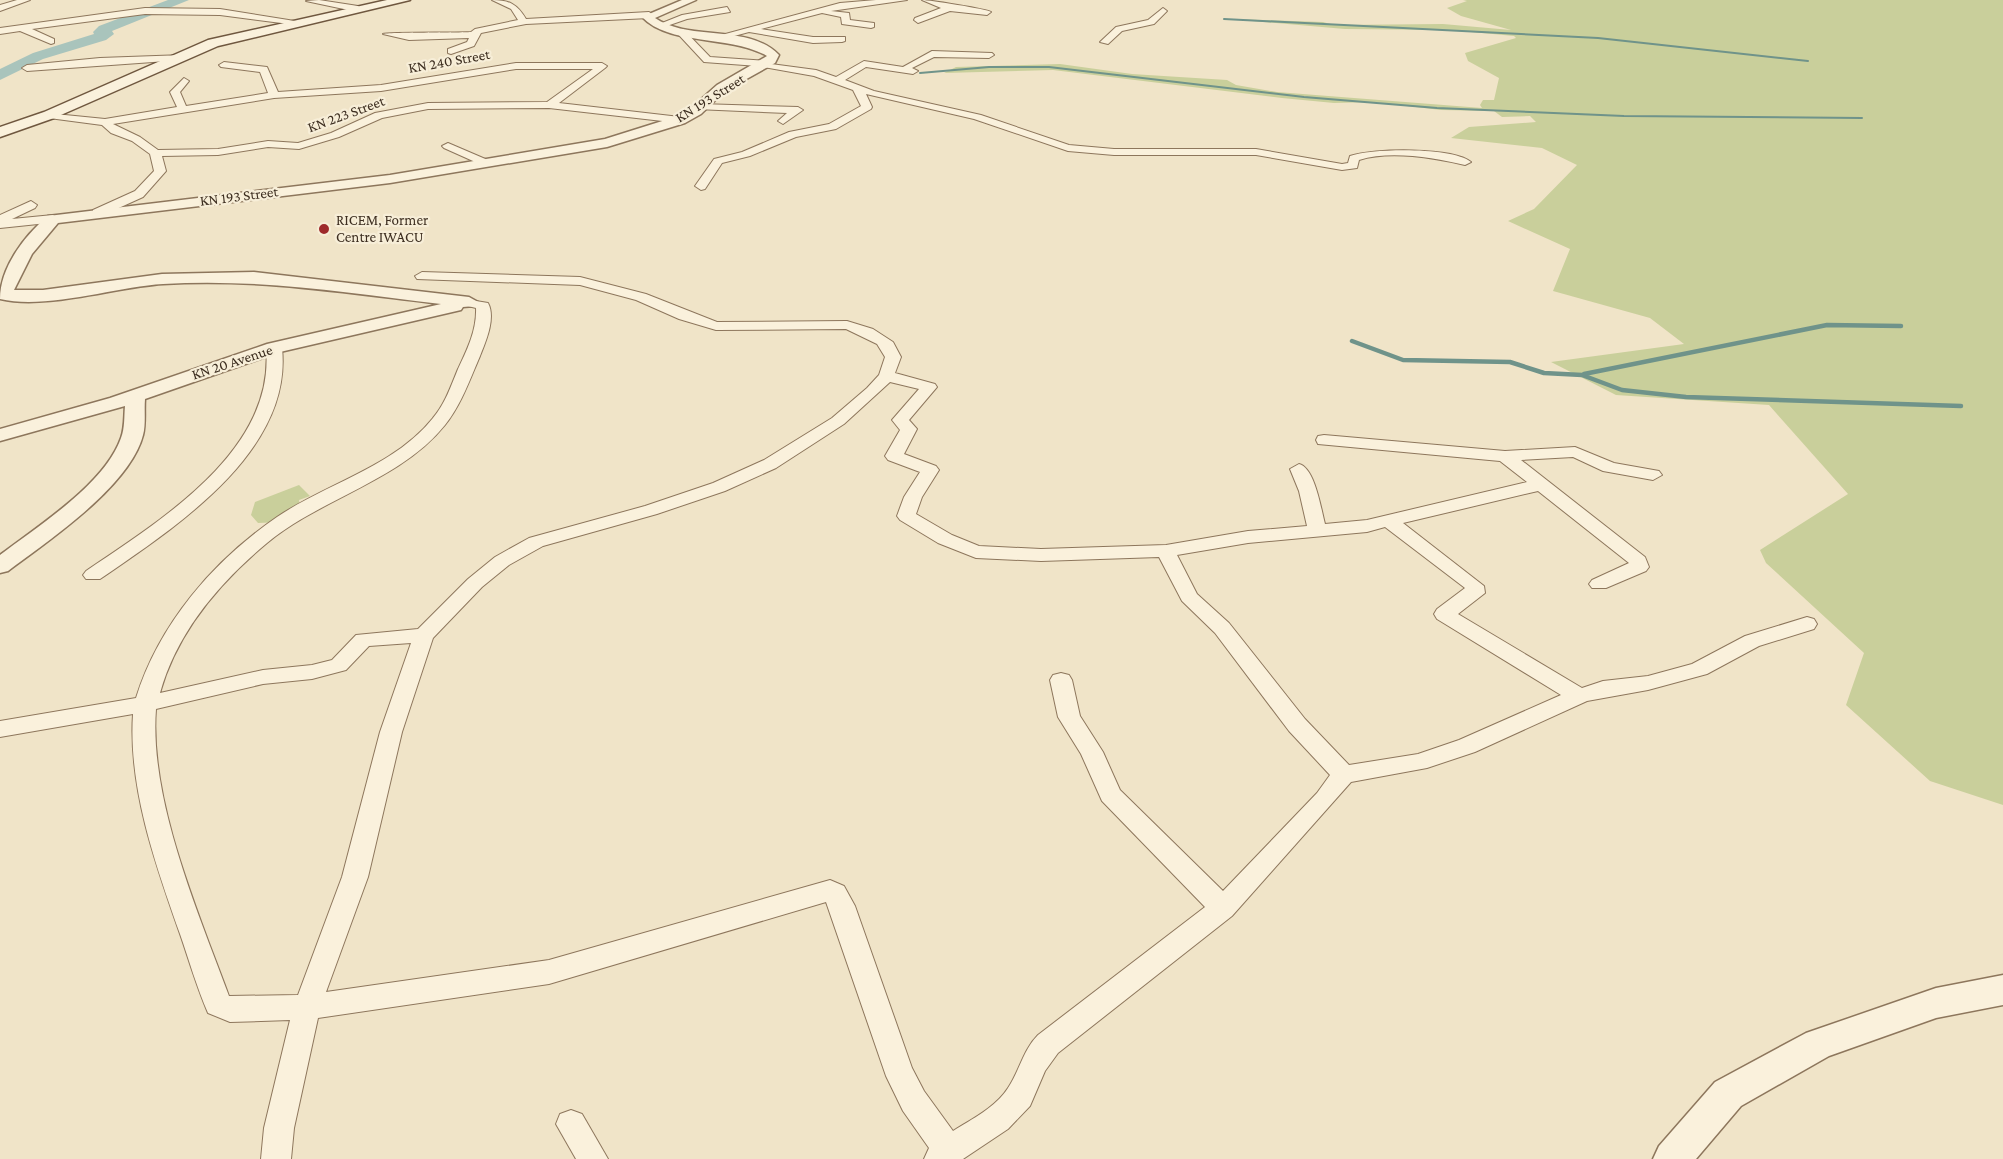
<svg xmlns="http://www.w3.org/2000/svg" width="2003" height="1159" font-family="'Crimson Pro',serif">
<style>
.green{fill:#c9cf9b}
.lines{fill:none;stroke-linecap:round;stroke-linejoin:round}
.stream-far1{stroke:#6f938a;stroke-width:2}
.stream{stroke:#6f938a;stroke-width:4.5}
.river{fill:#a9c4bc;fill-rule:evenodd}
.minor-casing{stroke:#8d765c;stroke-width:2}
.tertiary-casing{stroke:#8d765c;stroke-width:3}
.secondary-casing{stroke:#6f573f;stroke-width:3}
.minor{fill:#faf1dc;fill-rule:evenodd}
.tertiary{fill:#faf1dc;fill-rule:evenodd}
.secondary{fill:#faf1dc;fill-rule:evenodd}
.poi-dot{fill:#9e2a2b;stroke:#f7eed8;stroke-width:2}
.labels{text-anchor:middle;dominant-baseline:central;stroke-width:4.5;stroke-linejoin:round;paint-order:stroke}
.far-street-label{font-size:15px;fill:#3d2e20;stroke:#f7eed8}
.far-poi-label{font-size:15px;fill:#3d2e20;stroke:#f7eed8;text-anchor:start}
</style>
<rect width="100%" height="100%" fill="#f0e4c8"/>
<g class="green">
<polygon points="1463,0 2003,0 2003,805 1930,781 1846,705 1864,653 1766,563 1760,550 1848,494 1769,405 1616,395 1551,362 1684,344 1650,318 1553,291 1570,249 1508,221 1534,209 1577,165 1542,148 1451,138 1469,127 1536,122 1530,116 1502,117 1494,111 1441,110 1373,102 1334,103 1282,98 1053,70 944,73 956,67 1060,64 1132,74 1227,80 1236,85 1277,92 1482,108 1480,105 1483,100 1494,100 1499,78 1468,61 1465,53 1516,38 1514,36 1450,30 1345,29 1230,19 1323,22 1334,25 1443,24 1511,30 1461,16 1447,8 1467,1"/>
<polygon points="299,485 310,496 299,500 300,509 282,522 258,523 251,515 255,502"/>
</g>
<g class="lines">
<g class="stream-far1">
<polyline points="1224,19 1598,38 1808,61"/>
<polyline points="920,73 989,67 1049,67 1304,97 1437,108 1624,116 1862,118"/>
</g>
<g class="stream">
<polyline points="1352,341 1403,360 1510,362 1544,373 1582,375 1622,390 1686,397 1961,406"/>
<polyline points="1584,374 1827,325 1901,326"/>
</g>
<polygon class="river" points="168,0 189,0 112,31 114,34 106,40 43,59 0,80 0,69 33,53 94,34 93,32 99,26"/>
<defs>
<g id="minor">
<polygon points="17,0 30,0 0,11 0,5"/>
<polygon points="319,0 358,6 362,9 358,12 306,1"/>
<path d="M492 0C509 0 517 4 526 19L649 12 653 15 649 18 526 24 481 33 474 46 451 54 448 53V49L467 42 469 38 409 40 383 34C387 32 459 33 471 32L475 29 518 20 511 9Z"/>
<polygon points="876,0 907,0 831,11 849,13 850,20 874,23 874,27 871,28 842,24 841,17 822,13 761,29 813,37 845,37 845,41 842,42 813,43 749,32 723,39 718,36 840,3"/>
<path d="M922 0C929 0 987 9 991 12L987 15 950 11 918 23 914 20 915 18 941 8Z"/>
<polygon points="727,7 730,12 687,19 661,28 657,25 682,15"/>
<polygon points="145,8 220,9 301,22 297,25 220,15 145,14 32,29 54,39 54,43 51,44 20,31 0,34 0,28"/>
<polygon points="1163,8 1167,11 1154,24 1122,31 1108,44 1100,42 1116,27 1148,20"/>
<path d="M677 29H683L710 57 766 61 771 64 816 70 836 77 864 61 903 67 932 51 992 53 994 55 989 58 934 57 912 68 918 71 913 74 866 67 845 80 874 91 981 115 1069 145 1114 149H1256L1342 164 1348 163 1350 156C1373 148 1453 147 1471 162L1465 165C1434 158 1391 150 1359 160L1357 168 1342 170 1256 155H1114L1068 151 974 119 866 94 872 107 871 109 836 129 796 137 750 156 722 163 705 189 701 190 695 186 714 159 742 152 789 132 829 124 861 106 853 90 814 76 758 66 704 62 677 33Z"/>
<polygon points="184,55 186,57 181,60 27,71 22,68 27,65 100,58"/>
<path d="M224 62 267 67 278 92 381 85 516 63H602L607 66 605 68 559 103 680 117 685 120 680 123 549 108 428 109 382 118 339 137 299 149 268 147 218 155 162 156 166 171 143 197 101 216H93V210L135 191 154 171 150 154 132 141 111 133 102 125 49 118 44 115 45 113 105 119 177 107 170 92 184 78 189 81 180 92 186 106 268 93 260 72 221 67 219 65ZM516 69H593L547 102 428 103 375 113 331 133 298 143 268 141 218 149 158 150 140 137 113 124 274 98 381 91Z"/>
<polygon points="700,104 798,107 803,110 783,124 778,121 787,113 696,109 695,107"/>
<polygon points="448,143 490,161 492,163 482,165 444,148 442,146"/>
<polygon points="31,201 37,205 35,208 12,219 53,215 59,219 57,222 0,228 0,215"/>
<path d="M422 272 580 277 646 294 717 322 847 321 873 329 893 342 901 357 895 373 935 384 937 387 909 420 917 429 904 454 936 466 939 470 922 497 916 514 952 535 979 546 1041 549 1166 545 1248 531 1307 526 1299 491 1290 469 1299 464C1315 468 1321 509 1325 524L1367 520 1527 482 1500 461 1318 444 1316 440 1318 436 1324 435 1505 451 1575 447 1614 463 1659 471 1662 475 1653 480 1603 471 1573 457 1521 460 1645 557 1649 567 1646 571 1606 588H1592L1589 584 1592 580 1629 563 1538 491 1403 523 1484 586 1485 593 1458 614 1582 688 1603 681 1648 676 1692 664 1745 636 1807 617 1814 619 1817 624 1814 629 1759 646 1707 674 1648 690 1587 701 1475 752 1427 768 1351 782 1232 916 1058 1053 1045 1071 1030 1106 1008 1129 963 1159H924L929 1148 903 1111 886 1076 826 902 549 984 318 1018 294 1128 291 1159H261L264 1128 290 1020 230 1022 208 1013C197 988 189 960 180 934 156 866 128 788 133 714L0 737V721L136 698C159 624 213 561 277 517 327 483 394 467 433 418 445 404 451 386 458 369 467 350 477 330 476 308L464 305V299L488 303C496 318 486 341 480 356 470 379 461 405 445 425 400 481 321 498 267 543 219 583 177 632 160 693L263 670 312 665 332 660 356 635 418 629 468 579 495 557 529 538 645 506 713 483 764 460 832 418 867 388 879 375 885 357 877 344 846 329 716 330 679 319 636 300 580 285 417 279 415 276ZM890 382 919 389 892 420 900 430 885 456 888 460 920 472 904 497 897 516 900 520 938 543 976 558 1041 561 1159 557 1182 601 1215 633 1289 731 1330 775 1317 793 1223 891 1120 790 1103 752 1080 716 1072 680 1069 675 1061 673 1053 675 1050 680 1058 717 1081 754 1102 801 1205 907 1038 1035C1023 1050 1020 1070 1008 1088 996 1107 972 1119 953 1131L924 1091 912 1068 855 906 844 886 830 880 549 960 326 992 368 877 402 732 433 638 482 587 509 565 543 546 657 514 725 491 776 468 844 424ZM1385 527 1465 588 1437 609 1434 614 1437 619 1561 695 1459 740 1418 754 1349 765 1305 719 1229 623 1197 594 1177 555 1248 543 1367 532ZM411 643 380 732 342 877 298 995 229 996C198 912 149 799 156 709L263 684 312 679 346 670 369 646Z"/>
<path d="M274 343 282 348C293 452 174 528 100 579H86L83 575 86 571C159 521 276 451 266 348Z"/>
<polygon points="571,1110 582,1114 608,1159 576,1159 556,1124 560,1114"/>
</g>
<g id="tertiary">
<path d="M682 0H696L655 18C690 42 748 23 779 55L775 63 725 91 701 114 685 123 607 147 390 183 58 223 32 254 14 290H43L162 274 254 272 469 297 478 302 475 306 463 307 461 310 280 352 145 399C144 411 146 424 143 435 130 486 48 541 8 571L0 573V555C38 526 105 484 121 438 125 428 124 416 125 406L0 441V429L110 398 267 344 441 304C348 293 257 278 163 284 115 287 46 310 0 299 0 268 24 236 48 216L390 175 605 139 675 117 691 108 717 85 767 56C731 35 669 46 642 17Z"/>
<polygon points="2003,975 2003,1005 1936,1018 1829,1056 1741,1106 1696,1159 1653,1159 1659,1146 1715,1082 1806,1033 1936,988"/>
</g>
<polygon id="secondary" points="387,0 410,0 218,46 54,118 0,137 0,127 44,112 208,40"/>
</defs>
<use href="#minor" class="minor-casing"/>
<use href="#tertiary" class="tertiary-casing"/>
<use href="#secondary" class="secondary-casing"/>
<use href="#minor" class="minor"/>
<use href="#tertiary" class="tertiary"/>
<use href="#secondary" class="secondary"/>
</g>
<circle class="poi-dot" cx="324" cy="229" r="6"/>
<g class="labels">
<g class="far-street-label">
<text transform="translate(449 61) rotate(-10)">KN 240 Street</text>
<text transform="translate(710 98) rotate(-32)">KN 193 Street</text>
<text transform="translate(346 114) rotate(-20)">KN 223 Street</text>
<text transform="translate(239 196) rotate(-7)">KN 193 Street</text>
<text transform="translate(232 362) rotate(-18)">KN 20 Avenue</text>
</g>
<g class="far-poi-label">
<text x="336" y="220">RICEM, Former<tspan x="336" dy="17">Centre IWACU</tspan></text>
</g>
</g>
</svg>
